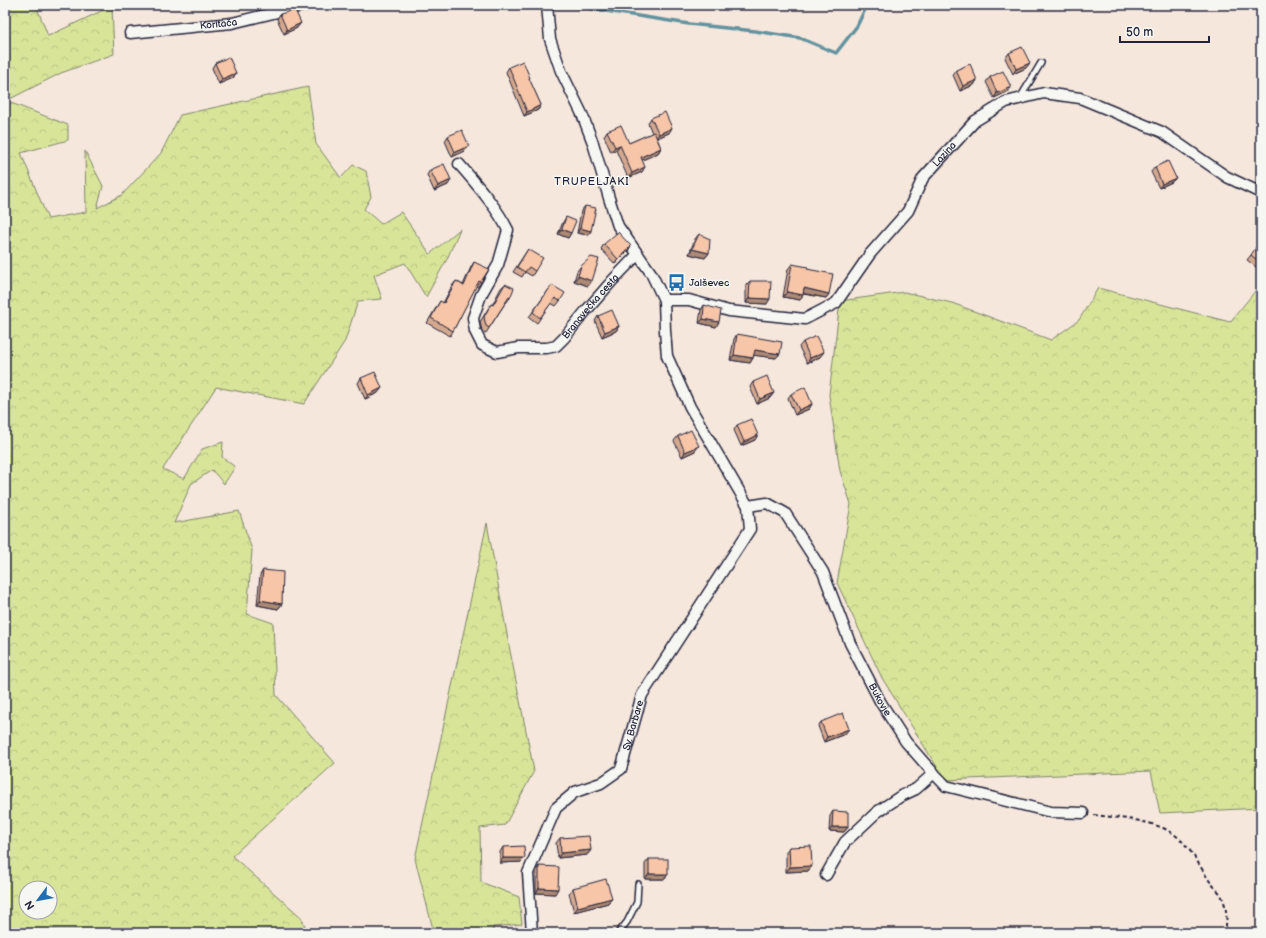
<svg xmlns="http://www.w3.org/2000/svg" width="1266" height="938" font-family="'Balsamiq Sans',sans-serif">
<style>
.forest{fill:url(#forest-crowns);stroke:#7d846a;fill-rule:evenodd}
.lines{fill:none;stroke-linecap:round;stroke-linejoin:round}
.stream{stroke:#62929f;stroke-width:3.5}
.lane-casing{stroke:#22223b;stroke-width:8}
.street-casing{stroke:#22223b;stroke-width:13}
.path{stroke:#22223b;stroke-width:2;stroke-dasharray:4 3;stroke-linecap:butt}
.lane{stroke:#f6f6f2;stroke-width:5}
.street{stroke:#f6f6f2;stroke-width:10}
.wall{fill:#d4a990;stroke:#22223b}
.shaded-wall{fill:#ad8a75;stroke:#22223b}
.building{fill:#f7c5a7;stroke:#22223b}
.labels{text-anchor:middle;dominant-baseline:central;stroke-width:3;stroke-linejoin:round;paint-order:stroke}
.street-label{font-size:10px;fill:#22223b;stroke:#f6f6f2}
.poi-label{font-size:10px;fill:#22223b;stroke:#f6f6f2;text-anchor:start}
.neighbourhood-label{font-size:11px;letter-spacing:1px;fill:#22223b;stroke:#f6f6f2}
</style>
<defs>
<pattern id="forest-crowns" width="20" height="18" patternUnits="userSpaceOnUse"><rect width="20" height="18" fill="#d8e598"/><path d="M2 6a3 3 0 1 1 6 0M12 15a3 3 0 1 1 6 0" fill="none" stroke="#b9c484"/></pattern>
</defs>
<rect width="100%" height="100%" fill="#f6e7dc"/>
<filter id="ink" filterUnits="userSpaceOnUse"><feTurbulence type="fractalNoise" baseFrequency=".025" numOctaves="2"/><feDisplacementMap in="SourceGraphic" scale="8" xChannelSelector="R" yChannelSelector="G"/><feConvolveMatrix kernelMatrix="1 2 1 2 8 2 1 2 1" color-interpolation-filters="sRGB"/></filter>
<g filter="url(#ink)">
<g class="forest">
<path d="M16 5H36L48 36 112 6 114 54 61 73 6 101 68 125V140L21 153 48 219 86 212 85 151 103 186 97 208 122 195 161 153 180 115 308 87 316 144 341 178 353 165 366 171 371 197 364 209 381 224 401 212 430 254 460 229 447 259 426 297 405 263 374 275 382 299 358 301 345 341 304 404 216 387 163 469 184 479 202 449 223 442 222 457 235 467 224 484 212 470 191 484 174 523 239 511 252 550 247 614 273 623 276 695 335 763 232 856 301 917 308 933H5V6ZM26 888H50V912H26Z"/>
<polygon points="1261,284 1261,808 1160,813 1151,771 945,780 882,678 837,583 851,504 840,471 829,395 840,301 904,292 952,303 1051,340 1079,320 1098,288 1230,322"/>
<polygon points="487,523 510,651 534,771 505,825 480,828 481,882 519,897 522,924 493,927 493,933 434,933 415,859"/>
</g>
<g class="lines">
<polyline class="stream" points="568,5 689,24 755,31 800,38 836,53 857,26 867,5"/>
<defs>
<g id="lane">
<polyline points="1020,98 1041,63"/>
<polyline points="618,933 627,922 637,902 638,884"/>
</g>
<g id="street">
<path id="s1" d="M130 33 232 23 306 5"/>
<path id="s2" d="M459 164C476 184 496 206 508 230L498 265 481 295 473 318 475 331 482 345 497 352 518 348H547L556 346 564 338 585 312 612 281 638 254"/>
<path id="s3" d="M664 300H689L729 311 805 319 836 303 870 254 908 211 923 178 975 121 1006 102 1044 93 1080 98 1162 132 1227 177 1261 193"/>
<path id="s4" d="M748 506 767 503 785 513 823 572 850 643 881 703 906 742 927 766 946 786 1051 812 1083 813"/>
<polyline points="826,875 845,842 877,812 901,796 916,789 934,773"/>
<path id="s5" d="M532 933 528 873 556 808 575 792 601 783 621 769 642 695 750 529 748 506 690 407 667 356 665 331 664 300 651 273 618 226 609 198 593 143 582 114 561 71 550 39 547 5"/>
</g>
</defs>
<use href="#lane" class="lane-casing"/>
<use href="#street" class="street-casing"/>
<path class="path" d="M1094 815C1117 818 1142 819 1163 828 1187 838 1197 863 1211 883 1214 887 1220 892 1222 897 1227 907 1228 923 1224 933"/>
<use href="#lane" class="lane"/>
<use href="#street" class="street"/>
</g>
<g class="wall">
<polygon points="280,14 297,28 284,34 277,19"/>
<polygon points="1009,53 1026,68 1013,74 1005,58"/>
<polygon points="215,63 236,73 233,78 219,84 212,68"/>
<polygon points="509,67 530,78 529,79 541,105 538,110 524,116 506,72"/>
<polygon points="956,70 977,80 974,85 960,91 953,75"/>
<polygon points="990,77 1007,92 994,98 986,82"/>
<polygon points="651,118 669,133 657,138 661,148 658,153 642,160 642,172 628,178 616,150 611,152 604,136 607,131 629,143 652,133 648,123"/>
<polygon points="448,136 469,146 465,151 452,157 445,141"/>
<polygon points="1155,167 1176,178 1172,182 1159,188 1151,172"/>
<polygon points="430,170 448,185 434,191 427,175"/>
<polygon points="585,206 591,231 588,235 577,233 581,211"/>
<polygon points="566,217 571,233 568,238 558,234 563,222"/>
<polygon points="699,234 709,253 705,258 689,254 695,239"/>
<polygon points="604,244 628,251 615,264 601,249"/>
<polygon points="528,249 535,271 532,276 525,272 522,277 513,272"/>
<polygon points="1261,249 1261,269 1260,270 1247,260 1251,255"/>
<polygon points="474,262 481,282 478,287 476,286 453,331 450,336 427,323 440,301 443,303 452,286 456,281 463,285 471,267"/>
<polygon points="792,264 829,294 826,298 803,294 800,300 783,297 788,269"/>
<polygon points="581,266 588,286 574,281 577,271"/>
<polygon points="750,281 767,304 746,303 746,285"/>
<polygon points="505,284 510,298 506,303 506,302 486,333 482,331 480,322 491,304 492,305 501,288"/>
<polygon points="552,285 560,301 556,306 551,303 537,323 529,317"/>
<polygon points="704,305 716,327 699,323 701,310"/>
<polygon points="598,316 619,326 616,331 602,337 595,321"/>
<polygon points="737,334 780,354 776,358 754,355 753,358 750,363 730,360 734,339"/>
<polygon points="803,342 820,357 807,363 799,347"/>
<polygon points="361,378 378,393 365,399 358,383"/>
<polygon points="753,382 770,398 757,404 750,387"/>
<polygon points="791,394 812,404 809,409 795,415 788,398"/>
<polygon points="737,425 755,440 741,446 734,430"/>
<polygon points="678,436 695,451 682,457 674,441"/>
<polygon points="263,570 282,604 278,609 257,605 260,575"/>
<polygon points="821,722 845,734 824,742 818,726"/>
<polygon points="833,811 848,827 844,832 829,831 830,816"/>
<polygon points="560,838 591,850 587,855 558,858 556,843"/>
<polygon points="503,847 521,862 500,863 500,852"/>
<polygon points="789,847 812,866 808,871 786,872 786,852"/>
<polygon points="649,859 668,874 665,879 645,879 645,864"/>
<polygon points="539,866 555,894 536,893 536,871"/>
<polygon points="573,888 612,898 608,903 574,912 569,893"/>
</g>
<g class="shaded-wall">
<polygon points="301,23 297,28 284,34 287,30"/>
<polygon points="1030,63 1026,68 1013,74 1016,69"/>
<polygon points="236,73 233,78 219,84 222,79"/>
<polygon points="977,80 974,85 960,91 963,86"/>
<polygon points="1011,87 1007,92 994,98 997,93"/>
<polygon points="541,105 538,110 524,116 527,112"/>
<polygon points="672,128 669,133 655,139 659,134"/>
<polygon points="620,145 616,150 611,152 615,147"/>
<polygon points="469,146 465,151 452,157 455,152"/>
<polygon points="661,148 658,153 638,162 641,157"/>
<polygon points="645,167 642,172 628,178 632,173"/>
<polygon points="1176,178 1172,182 1159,188 1162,184"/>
<polygon points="451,180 448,185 434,191 438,186"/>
<polygon points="580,228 591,231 588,235 577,233"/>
<polygon points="562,229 571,233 568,238 558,234"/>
<polygon points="631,246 628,251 615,264 618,259"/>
<polygon points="692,249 709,253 705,258 689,254"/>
<polygon points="578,276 592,281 588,286 574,281"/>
<polygon points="804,288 829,294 826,298 801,293"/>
<polygon points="787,292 803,295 800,300 783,297"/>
<polygon points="749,298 770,299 767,304 746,303"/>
<polygon points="703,319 719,322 716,327 699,323"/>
<polygon points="619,326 616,331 602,337 605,332"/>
<polygon points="755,350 780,354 776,358 751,355"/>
<polygon points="824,352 820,357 807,363 810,358"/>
<polygon points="734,355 753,358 750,363 730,360"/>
<polygon points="382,388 378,393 365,399 368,395"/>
<polygon points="774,393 770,398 757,404 760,399"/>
<polygon points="812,404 809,409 795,415 799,410"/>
<polygon points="758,435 755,440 741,446 744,442"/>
<polygon points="699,446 695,451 682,457 685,452"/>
<polygon points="260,600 282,604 278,609 257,605"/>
<polygon points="849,729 845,734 824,742 827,737"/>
<polygon points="832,827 848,827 844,832 829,831"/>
<polygon points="591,850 587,855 558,858 561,853"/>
<polygon points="503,858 525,858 521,862 500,863"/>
<polygon points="812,866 808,871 786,872 790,867"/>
<polygon points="649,874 668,874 665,879 645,879"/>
<polygon points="539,888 558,889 555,894 536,893"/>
<polygon points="612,898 608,903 574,912 578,907"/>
</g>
<g class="building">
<polygon points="295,10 301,23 287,30 280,14"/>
<polygon points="1022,47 1030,63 1016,69 1009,53"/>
<polygon points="229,57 236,73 222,79 215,63"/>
<polygon points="523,61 530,78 529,78 541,105 527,112 509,67"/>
<polygon points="970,64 977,80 963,86 956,70"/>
<polygon points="1003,71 1011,87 997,93 990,77"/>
<polygon points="665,112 672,128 659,134 651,118"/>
<polygon points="621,125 629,143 654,132 661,148 641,157 645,167 632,173 620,145 615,147 607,131"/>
<polygon points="462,130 469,146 455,152 448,136"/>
<polygon points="1168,161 1176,178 1162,184 1155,167"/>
<polygon points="444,164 451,180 438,186 430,170"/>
<polygon points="585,206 596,208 591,231 580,228"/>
<polygon points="566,217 576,221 571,233 562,229"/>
<polygon points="618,232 631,246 618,259 604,244"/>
<polygon points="699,234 710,239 709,253 692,249"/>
<polygon points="1257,246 1261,249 1261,263 1251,255"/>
<polygon points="528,249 543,258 535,271 529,267 525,272 517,267"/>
<polygon points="591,257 599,259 592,281 578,276 581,266"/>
<polygon points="474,262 489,269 481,282 479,281 453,331 431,318 440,301 444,303 456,281 464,286"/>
<polygon points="792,264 808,267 807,269 833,274 829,294 804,288 803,295 787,292"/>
<polygon points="750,281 771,281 770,299 749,298"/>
<polygon points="505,284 514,288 510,298 509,297 489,328 486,326 484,317 491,304 493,305"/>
<polygon points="552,285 565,293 560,301 555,298 540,318 533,312"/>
<polygon points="704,305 721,310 719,322 703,319"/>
<polygon points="612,310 619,326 605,332 598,316"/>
<polygon points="737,334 782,342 780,354 755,350 753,358 734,355"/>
<polygon points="816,336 824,352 810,358 803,342"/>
<polygon points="375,372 382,388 368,395 361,378"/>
<polygon points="767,376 774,393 760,399 753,382"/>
<polygon points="805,387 812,404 799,410 791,394"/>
<polygon points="751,419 758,435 744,442 737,425"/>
<polygon points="691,430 699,446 685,452 678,436"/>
<polygon points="263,570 283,572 282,604 260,600"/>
<polygon points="843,713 849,729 827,737 821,722"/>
<polygon points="833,811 848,812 848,827 832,827"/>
<polygon points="589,836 591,850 561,853 560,838"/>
<polygon points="524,846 525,858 503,858 503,847"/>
<polygon points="811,846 812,866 790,867 789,847"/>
<rect x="649" y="859" width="19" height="15"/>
<polygon points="539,866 559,867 558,889 539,888"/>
<polygon points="606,879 612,898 578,907 573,888"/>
</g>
</g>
<defs>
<symbol id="bus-bare" viewBox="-9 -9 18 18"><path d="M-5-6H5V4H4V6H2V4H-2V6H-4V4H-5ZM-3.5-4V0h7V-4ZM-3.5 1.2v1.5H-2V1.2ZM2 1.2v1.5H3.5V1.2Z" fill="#1f6fb2" stroke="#f6f6f2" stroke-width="2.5" paint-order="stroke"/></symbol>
</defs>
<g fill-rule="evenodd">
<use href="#bus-bare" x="664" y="270" width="25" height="25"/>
</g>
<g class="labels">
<g class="street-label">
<text stroke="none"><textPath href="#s1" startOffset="89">Koritača</textPath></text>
<text stroke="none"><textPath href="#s3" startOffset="363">Lazina</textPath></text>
<text stroke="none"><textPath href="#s2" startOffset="335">Branovečka cesta</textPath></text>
<text stroke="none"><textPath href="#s4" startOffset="250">Bukovje</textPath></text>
<text stroke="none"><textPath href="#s5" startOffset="253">Sv. Barbare</textPath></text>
</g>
<g class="poi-label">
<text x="689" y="283">Jalševec</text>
</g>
<g class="neighbourhood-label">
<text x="592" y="181">TRUPELJAKI</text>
</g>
</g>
<rect width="1266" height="938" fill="none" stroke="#f6f6f2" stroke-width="20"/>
<rect x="10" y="10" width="1246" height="918" fill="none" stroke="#22223b" stroke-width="1.5" filter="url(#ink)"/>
<g transform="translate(38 900) rotate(238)"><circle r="19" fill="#f6f6f2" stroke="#a1a1a9"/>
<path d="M0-3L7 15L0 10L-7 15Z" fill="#1f6fb2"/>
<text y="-6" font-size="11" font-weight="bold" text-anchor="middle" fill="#22223b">N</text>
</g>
<path d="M1120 36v6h89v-6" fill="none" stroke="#22223b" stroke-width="2"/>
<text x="1126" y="36" font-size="12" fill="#22223b" stroke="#f6f6f2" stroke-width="3" paint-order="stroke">50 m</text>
</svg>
